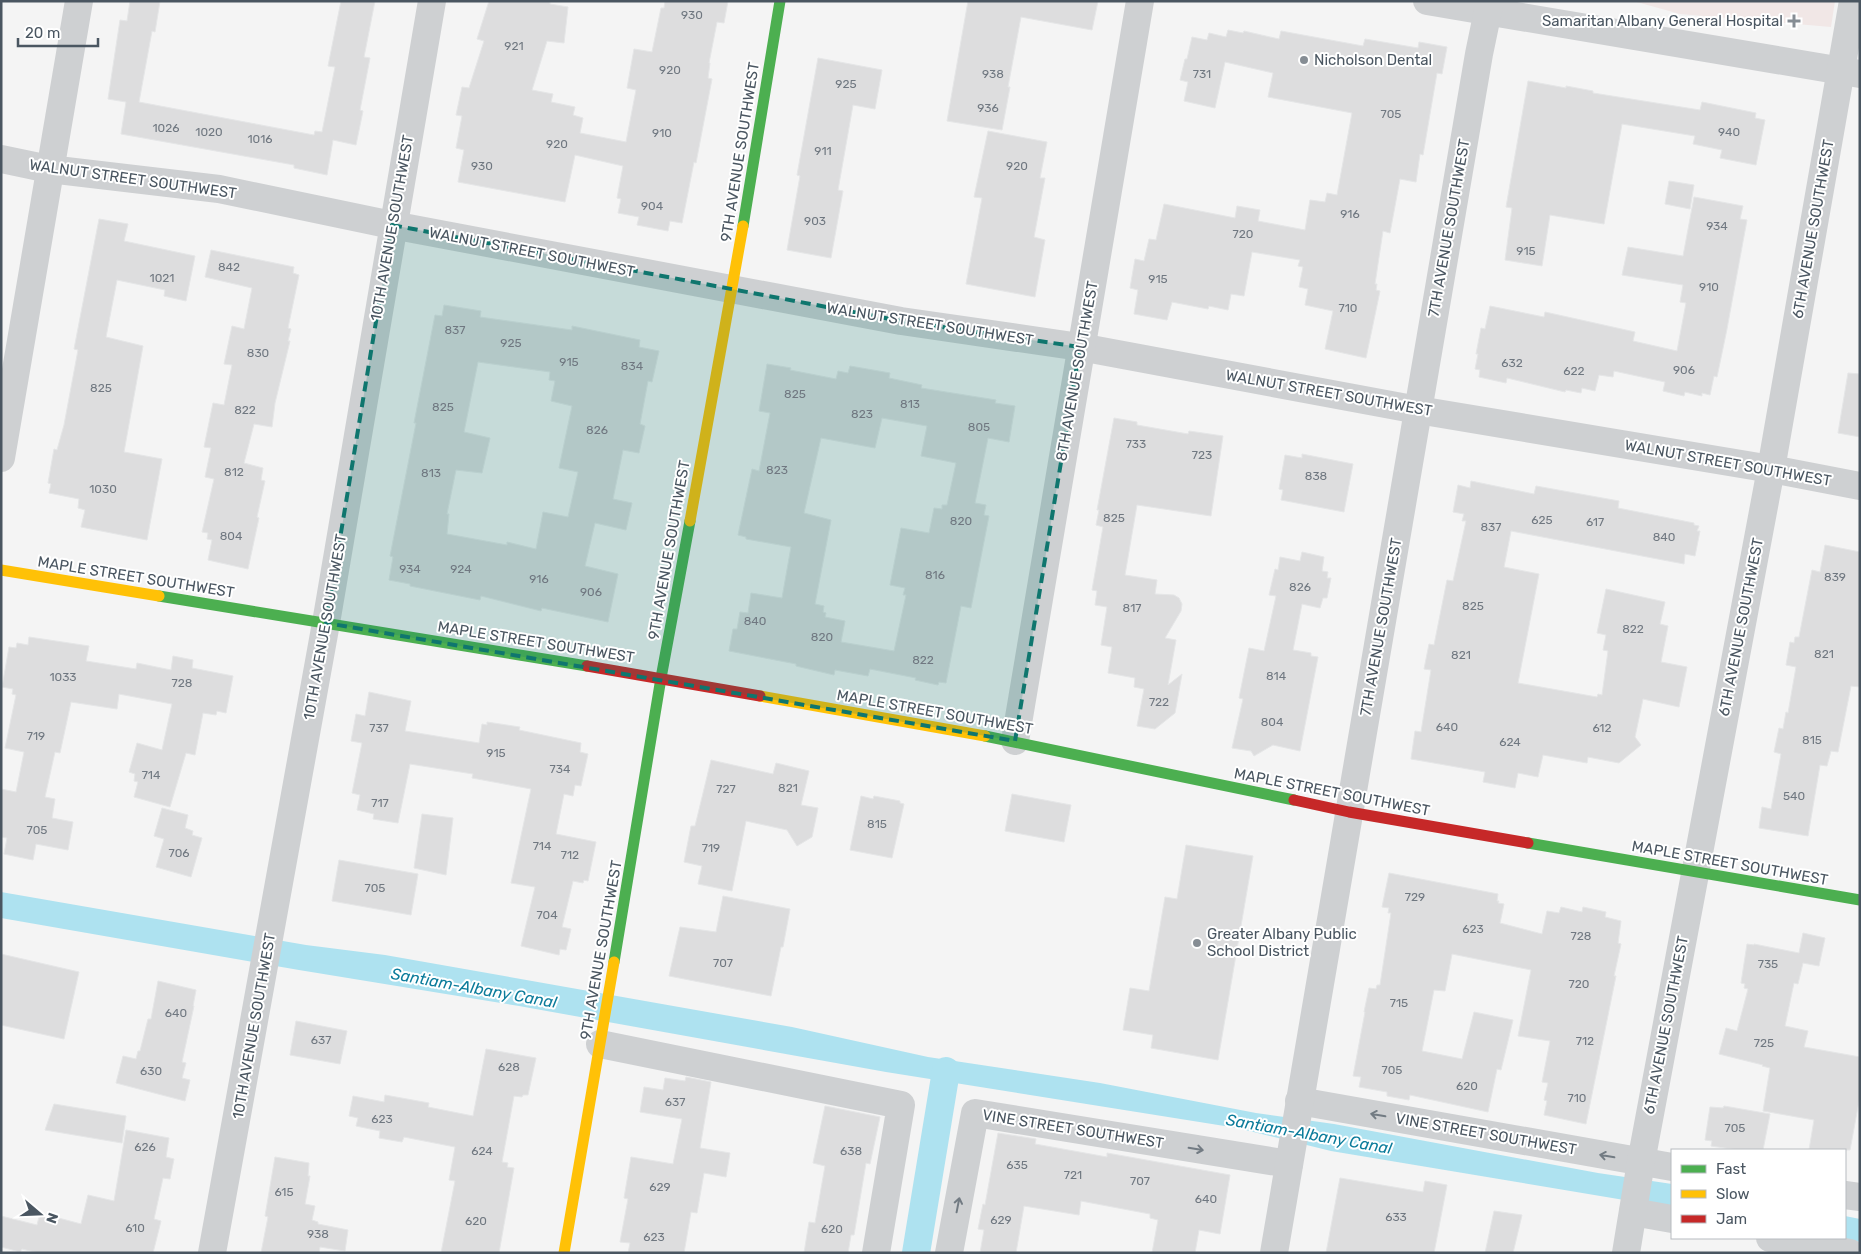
<svg xmlns="http://www.w3.org/2000/svg" width="1861" height="1254" font-family="Rubik,sans-serif">
<style>
.medical{fill:#f1e7e6}
.water{fill:#aee2f0}
.lines{fill:none;stroke-linecap:round;stroke-linejoin:round}
.canal{stroke:#aee2f0;stroke-width:28}
.building{fill:#ddddde;stroke:#e5e6e7;fill-rule:evenodd}
.street{stroke:#ced0d2;stroke-width:28}
.fast{stroke:#4caf50;stroke-width:11}
.slow{stroke:#ffc107;stroke-width:11}
.jam{stroke:#c62828;stroke-width:11}
.oneway{stroke:#727b83}
.marked{fill:#0f766e;fill-opacity:0.2;stroke:#0f766e;stroke-width:4;stroke-dasharray:10 6;stroke-linejoin:round}
.poi-dot{fill:#868d94;stroke:#fff;stroke-width:2}
.labels{text-anchor:middle;dominant-baseline:central;stroke-width:4;stroke-linejoin:round;paint-order:stroke}
.number-label{font-size:12px;fill:#707881}
.poi-label{font-size:15px;fill:#4a5661;stroke:#fff;text-anchor:start}
.street-label{font-size:15px;fill:#4a5661;stroke:#fff}
.water-label{font-size:16px;font-style:italic;fill:#0c7c9b;stroke:#fff}
</style>
<rect width="100%" height="100%" fill="#f4f4f4"/>
<polygon class="medical" points="1633,1 1835,1 1831,27 1680,14"/>
<g class="water">
<polygon points="1,892 306,945 385,955 792,1027 928,1057 1100,1083 1256,1113 1334,1124 1598,1173 1672,1184 1672,1208 1331,1151 1237,1128 886,1072 519,1006 299,970 1,918"/>
<polygon points="1845,1216 1860,1219 1860,1242 1838,1238 1845,1238"/>
</g>
<g class="lines">
<polyline class="canal" points="916,1253 946,1071"/>
</g>
<g class="building">
<polygon points="130,1 160,1 155,32 152,31 139,102 314,135 315,131 322,132 335,67 328,66 341,1 375,1 364,57 370,58 360,110 363,111 356,145 333,140 327,175 294,168 294,165 121,134 126,102 108,99 120,20 127,21"/>
<polygon points="489,1 550,1 550,4 568,7 564,43 547,41 532,90 553,94 551,102 575,107 573,115 583,118 580,133 626,142 636,90 627,88 634,49 652,52 661,8 664,8 665,1 728,1 724,23 717,22 709,63 710,63 708,78 712,79 696,163 694,162 682,223 670,221 668,231 637,225 639,217 618,213 621,199 617,198 623,166 575,155 565,202 458,182 464,150 456,148 462,116 456,115 462,87 469,88 484,41 477,39"/>
<polygon points="968,1 1098,1 1092,30 1021,17 1008,87 1010,87 1002,130 947,121"/>
<polygon points="1228,30 1243,33 1244,31 1279,39 1281,31 1363,46 1365,39 1418,48 1419,42 1447,47 1442,74 1437,73 1423,155 1420,154 1416,182 1400,179 1390,233 1383,231 1375,284 1377,284 1376,290 1380,291 1366,358 1325,349 1333,311 1305,305 1308,289 1299,287 1303,267 1298,266 1300,260 1252,252 1244,296 1231,294 1228,310 1209,306 1208,309 1172,302 1167,320 1134,314 1138,290 1130,288 1135,259 1144,261 1149,239 1156,240 1164,204 1235,218 1237,206 1260,210 1258,221 1305,230 1310,200 1325,202 1327,193 1337,195 1352,113 1268,97 1273,73 1225,62 1215,108 1184,101 1188,82 1180,80 1185,59 1187,59 1192,37 1207,40 1209,33 1226,37"/>
<polygon points="818,58 882,70 875,109 853,105 838,190 843,191 831,258 787,250 800,176 797,175"/>
<polygon points="1528,81 1566,88 1566,86 1593,91 1593,93 1700,110 1702,102 1756,113 1755,118 1765,120 1756,165 1720,158 1722,150 1693,144 1695,136 1622,124 1604,224 1550,215 1542,266 1505,260 1512,208 1506,207"/>
<polygon points="988,131 1047,142 1040,178 1045,178 1034,237 1045,240 1035,297 966,284 982,198 974,197"/>
<polygon points="1669,181 1694,185 1690,209 1665,204"/>
<polygon points="1694,197 1743,206 1740,219 1747,220 1727,329 1717,377 1714,376 1710,395 1702,393 1702,396 1685,392 1684,396 1663,391 1665,382 1614,371 1613,377 1599,375 1595,391 1582,388 1581,393 1566,390 1565,392 1507,378 1506,383 1479,377 1480,370 1475,369 1478,354 1476,354 1481,328 1485,329 1490,306 1544,317 1545,312 1635,332 1633,341 1677,351 1686,303 1680,302 1683,285 1622,275 1628,247 1683,256"/>
<polygon points="99,219 128,224 124,241 195,256 186,301 164,296 165,290 117,280 106,337 143,346 124,452 162,459 147,540 81,527 85,510 78,508 79,499 49,493 51,484 48,483 54,449 57,450 64,425 78,350 74,349"/>
<polygon points="211,250 294,267 293,273 299,275 288,328 291,329 288,341 290,341 275,403 272,427 254,424 244,463 263,468 261,480 265,481 257,517 259,518 248,569 208,560 212,540 207,539 208,533 202,532 214,479 205,477 211,448 204,447 213,403 224,405 232,365 224,364 232,326 244,329 252,288 205,277"/>
<path d="M444 305 481 311 480 317 572 330V326L640 340 639 347 659 351 652 382 648 381 640 424 645 426 639 453 623 450 613 499 632 503 626 530 595 523 585 566 618 574 608 622 542 608 541 611 481 596 480 600 410 586V584L389 580 393 557 390 556 416 423H414L435 315 442 316ZM478 362 550 372 549 380 555 381 551 401 572 406 559 468 578 472 568 517 543 512 536 549 507 542V545L447 534 449 514H447L456 470 482 473 490 438 464 432Z"/>
<path d="M767 364 791 368 790 370 836 379 838 371 848 373 850 366 890 373 889 378 922 385 921 388 996 400 995 403 1015 406 1009 442 988 438 975 503 986 505 984 515 989 516 971 608 961 606 946 683 939 682 938 685 915 680 916 678 870 669 868 676 835 670 834 675 796 666V664L729 651 733 629H737L740 612 748 613 751 593 782 598 791 547 746 539V537L738 535 752 469 759 471 770 413 759 411ZM882 418 927 426 921 456 956 463 947 505H942V509L934 508 929 533 901 528 890 585 905 588 903 595H906L894 651 841 642 845 621 825 617 826 613 823 612 824 606 815 604 831 520 804 513 821 438 875 448Z"/>
<polygon points="1848,373 1860,374 1860,437 1838,433"/>
<polygon points="1114,418 1137,422 1137,425 1188,434 1189,431 1223,436 1211,516 1137,505 1125,575 1157,580 1155,594 1174,595 1179,598 1182,604 1181,611 1165,638 1176,640 1168,685 1182,674 1175,713 1155,729 1137,726 1144,689 1134,687 1135,678 1108,673 1112,647 1101,645 1107,607 1095,605 1097,591 1092,590 1103,527 1096,525 1099,510 1097,510"/>
<polygon points="1302,454 1353,464 1344,512 1281,500 1283,490 1279,489 1285,455 1302,458"/>
<polygon points="1471,481 1534,494 1536,486 1619,501 1618,508 1694,523 1694,525 1699,526 1697,531 1700,531 1695,556 1685,554 1684,564 1511,531 1504,567 1539,574 1518,683 1597,697 1598,694 1602,695 1608,651 1603,650 1606,635 1597,633 1606,589 1665,602 1660,624 1668,626 1661,662 1687,667 1679,707 1643,699 1635,737 1641,745 1619,763 1588,757 1587,763 1543,755 1538,777 1518,773 1515,788 1483,782 1485,772 1411,759 1415,731 1421,732 1431,670 1424,669 1429,644 1434,645 1447,580 1453,581 1466,521 1462,521 1464,514 1453,512 1458,485 1470,488"/>
<polygon points="1825,545 1860,552 1860,687 1851,686 1838,752 1831,751 1827,766 1820,765 1808,836 1759,828 1762,807 1771,809 1781,754 1774,752 1779,728 1783,729 1786,712 1788,713 1796,667 1786,665 1790,642 1794,643 1795,637 1799,637 1812,570 1820,572"/>
<polygon points="1302,552 1324,557 1322,571 1328,572 1327,578 1331,578 1327,598 1323,598 1320,608 1302,604 1293,650 1311,653 1311,656 1318,657 1300,751 1273,745 1254,756 1251,751 1232,748 1243,699 1239,698 1249,648 1264,651 1276,596 1269,595 1275,569 1278,570 1280,557 1300,561"/>
<polygon points="29,637 89,646 86,661 136,669 137,663 171,670 173,656 193,660 192,668 233,676 226,713 217,711 216,715 203,713 195,755 186,753 170,807 134,797 138,782 134,781 135,774 129,772 137,743 162,750 172,704 119,694 117,709 71,702 60,753 55,752 45,797 55,799 52,818 73,822 68,850 36,844 33,860 4,854 7,838 1,837 1,789 16,792 24,752 5,748 16,695 12,694 13,689 2,687 9,647 16,648 17,643 28,645"/>
<polygon points="369,692 411,701 405,731 479,743 482,724 487,725 487,722 520,727 519,730 581,743 580,752 588,754 581,786 575,785 573,796 564,794 556,834 596,842 588,881 584,880 583,883 573,881 562,927 571,929 566,950 560,949 559,955 521,946 535,887 511,883 531,789 472,778 473,774 410,764 398,823 373,819 374,814 357,810 360,795 352,793 362,743 351,741 356,714 365,716"/>
<polygon points="711,760 773,774 776,763 809,771 801,805 818,808 812,837 797,846 787,830 746,821 732,891 698,884 702,866 684,862 691,826 695,826"/>
<polygon points="1012,794 1071,805 1064,842 1005,831"/>
<polygon points="861,796 873,799 874,796 900,801 900,803 904,804 892,858 850,850"/>
<polygon points="162,808 188,815 185,828 193,831 192,835 202,838 191,877 156,867 164,839 154,836"/>
<polygon points="422,814 453,818 446,875 414,868"/>
<polygon points="1186,845 1253,856 1218,1060 1151,1048 1153,1035 1123,1030 1130,988 1149,991 1165,897 1177,899"/>
<polygon points="339,860 418,874 411,915 332,901"/>
<polygon points="1389,873 1498,894 1497,901 1499,901 1498,903 1504,904 1500,923 1542,934 1547,911 1559,913 1561,907 1582,912 1583,907 1606,912 1605,917 1621,921 1618,943 1621,944 1614,976 1616,976 1586,1124 1544,1115 1547,1101 1544,1100 1548,1083 1542,1082 1550,1041 1518,1036 1531,970 1452,954 1445,991 1434,990 1422,1051 1462,1059 1474,1012 1513,1020 1501,1070 1497,1069 1488,1112 1410,1095 1409,1100 1387,1096 1387,1092 1359,1087 1361,1077 1353,1076 1365,1012 1364,1012 1369,988 1376,989 1377,985 1380,985 1391,913 1388,913 1389,908 1382,907"/>
<polygon points="723,896 790,909 783,947 781,947 771,996 669,976 680,927 716,932"/>
<polygon points="1803,933 1825,938 1819,966 1803,963 1798,984 1794,983 1785,1026 1808,1031 1804,1047 1860,1057 1860,1096 1850,1150 1809,1150 1814,1120 1763,1111 1770,1068 1762,1066 1763,1065 1719,1054 1726,1028 1737,1031 1748,989 1744,988 1745,984 1741,983 1747,944 1754,945 1754,944 1799,953"/>
<polygon points="1,954 79,972 64,1039 1,1025"/>
<polygon points="158,981 196,990 193,1006 194,1006 182,1062 186,1063 182,1078 190,1080 185,1101 116,1083 123,1056 136,1059 138,1051 140,1051 148,1019 151,1019"/>
<polygon points="296,1021 347,1031 340,1064 290,1055"/>
<polygon points="486,1049 536,1058 528,1095 523,1095 522,1097 514,1096 502,1162 508,1163 507,1167 514,1168 499,1253 441,1253 455,1181 449,1180 455,1147 404,1137 402,1142 379,1138 380,1131 356,1126 358,1118 349,1116 353,1096 384,1102 385,1095 429,1103 428,1107 473,1116"/>
<polygon points="686,1077 711,1082 700,1148 730,1153 726,1177 704,1173 697,1213 691,1212 684,1253 628,1253 630,1243 620,1242 628,1199 624,1198 631,1157 673,1164 682,1119 640,1112 644,1087 663,1090 665,1078 685,1081"/>
<polygon points="54,1104 126,1116 122,1143 45,1130"/>
<polygon points="825,1106 880,1117 870,1164 866,1163 854,1235 851,1235 848,1253 804,1253 809,1222 815,1223 825,1166 813,1163"/>
<polygon points="1724,1106 1770,1114 1763,1150 1738,1150 1711,1146 1712,1141 1705,1140 1710,1107 1723,1108"/>
<polygon points="126,1130 169,1138 166,1157 174,1159 170,1179 163,1178 154,1219 161,1221 153,1253 39,1253 22,1249 20,1252 1,1247 1,1216 37,1225 40,1213 81,1224 88,1195 114,1201"/>
<polygon points="998,1133 1036,1139 1035,1144 1107,1157 1107,1153 1230,1175 1220,1234 1199,1230 1195,1253 1152,1253 1158,1220 1150,1218 1150,1214 1081,1201 1079,1215 1024,1206 1016,1253 980,1253 984,1230 978,1229 983,1204 985,1205"/>
<polygon points="275,1157 309,1163 308,1176 310,1176 305,1204 315,1206 312,1220 318,1222 318,1224 348,1230 345,1251 320,1247 319,1253 261,1253 268,1217 265,1216"/>
<polygon points="1340,1178 1423,1192 1425,1181 1447,1185 1434,1253 1326,1253"/>
<polygon points="1494,1211 1522,1215 1513,1253 1485,1253"/>
</g>
<g class="lines">
<g class="street">
<polyline points="1427,1 1860,74"/>
<polyline points="1,159 49,169 219,189 392,225 901,321 1080,347 1418,410 1771,469 1860,486"/>
<polyline points="1,458 79,1"/>
<polyline points="1015,741 1140,1"/>
<polyline points="600,1044 901,1105 876,1253"/>
<polyline points="1299,1101 1672,1167"/>
<polyline points="1845,1195 1860,1197"/>
<polyline points="1633,1212 1672,1219"/>
<polyline points="1770,1238 1850,1253"/>
<polyline points="212,1253 326,623 432,1"/>
<polyline points="949,1253 975,1113 1289,1164"/>
<polyline points="1274,1253 1479,54 1490,1"/>
<polyline points="1626,1253 1641,1162 1771,469 1853,1"/>
</g>
<g class="fast">
<polyline points="743,226 780,1"/>
<polyline points="159,596 587,666"/>
<polyline points="985,736 1294,800"/>
<polyline points="1528,843 1860,900"/>
<polyline points="614,962 661,678 690,521"/>
</g>
<g class="slow">
<polyline points="690,521 743,226"/>
<polyline points="1,570 159,596"/>
<polyline points="760,696 985,736"/>
<polyline points="564,1253 614,962"/>
</g>
<g class="jam">
<polyline points="587,666 760,696"/>
<polyline points="1294,800 1349,812 1528,843"/>
</g>
</g>
<defs><path id="oneway-shaft" d="M-6 0H5M1.5-3L5.5 0L1.5 3" fill="none" stroke-width="1.6" stroke-linecap="round" stroke-linejoin="round" transform="scale(1.25)"/></defs>
<g class="oneway">
<use href="#oneway-shaft" transform="translate(1378 1115) rotate(-170)"/>
<use href="#oneway-shaft" transform="translate(1196 1149) rotate(9)"/>
<use href="#oneway-shaft" transform="translate(1607 1156) rotate(-170)"/>
<use href="#oneway-shaft" transform="translate(958 1205) rotate(-79)"/>
</g>
<path class="marked" d="M392 225 901 321 1080 347 1015 741 326 623Z"/>
<g class="poi-dot">
<path d="M1791.5 13.5h5v5h5v5h-5v5h-5v-5h-5v-5h5z"/>
<circle cx="1304" cy="60" r="5"/>
<circle cx="1197" cy="943" r="5"/>
</g>
<g class="labels">
<g class="number-label">
<text x="692" y="15">930</text>
<text x="514" y="46">921</text>
<text x="670" y="70">920</text>
<text x="993" y="74">938</text>
<text x="1202" y="74">731</text>
<text x="846" y="84">925</text>
<text x="988" y="108">936</text>
<text x="1391" y="114">705</text>
<text x="166" y="128">1026</text>
<text x="209" y="132">1020</text>
<text x="1729" y="132">940</text>
<text x="662" y="133">910</text>
<text x="260" y="139">1016</text>
<text x="557" y="144">920</text>
<text x="823" y="151">911</text>
<text x="482" y="166">930</text>
<text x="1017" y="166">920</text>
<text x="652" y="206">904</text>
<text x="1350" y="214">916</text>
<text x="815" y="221">903</text>
<text x="1717" y="226">934</text>
<text x="1243" y="234">720</text>
<text x="1526" y="251">915</text>
<text x="229" y="267">842</text>
<text x="162" y="278">1021</text>
<text x="1158" y="279">915</text>
<text x="1709" y="287">910</text>
<text x="1348" y="308">710</text>
<text x="455" y="330">837</text>
<text x="511" y="343">925</text>
<text x="258" y="353">830</text>
<text x="569" y="362">915</text>
<text x="1512" y="363">632</text>
<text x="632" y="366">834</text>
<text x="1684" y="370">906</text>
<text x="1574" y="371">622</text>
<text x="101" y="388">825</text>
<text x="795" y="394">825</text>
<text x="910" y="404">813</text>
<text x="443" y="407">825</text>
<text x="245" y="410">822</text>
<text x="862" y="414">823</text>
<text x="979" y="427">805</text>
<text x="597" y="430">826</text>
<text x="1136" y="444">733</text>
<text x="1202" y="455">723</text>
<text x="777" y="470">823</text>
<text x="234" y="472">812</text>
<text x="431" y="473">813</text>
<text x="1316" y="476">838</text>
<text x="103" y="489">1030</text>
<text x="1114" y="518">825</text>
<text x="1542" y="520">625</text>
<text x="961" y="521">820</text>
<text x="1595" y="522">617</text>
<text x="1491" y="527">837</text>
<text x="231" y="536">804</text>
<text x="1664" y="537">840</text>
<text x="410" y="569">934</text>
<text x="461" y="569">924</text>
<text x="935" y="575">816</text>
<text x="1835" y="577">839</text>
<text x="539" y="579">916</text>
<text x="1300" y="587">826</text>
<text x="591" y="592">906</text>
<text x="1473" y="606">825</text>
<text x="1132" y="608">817</text>
<text x="755" y="621">840</text>
<text x="1633" y="629">822</text>
<text x="822" y="637">820</text>
<text x="1824" y="654">821</text>
<text x="1461" y="655">821</text>
<text x="923" y="660">822</text>
<text x="1276" y="676">814</text>
<text x="63" y="677">1033</text>
<text x="182" y="683">728</text>
<text x="1159" y="702">722</text>
<text x="1272" y="722">804</text>
<text x="1447" y="727">640</text>
<text x="379" y="728">737</text>
<text x="1602" y="728">612</text>
<text x="36" y="736">719</text>
<text x="1812" y="740">815</text>
<text x="1510" y="742">624</text>
<text x="496" y="753">915</text>
<text x="560" y="769">734</text>
<text x="151" y="775">714</text>
<text x="788" y="788">821</text>
<text x="726" y="789">727</text>
<text x="1794" y="796">540</text>
<text x="380" y="803">717</text>
<text x="877" y="824">815</text>
<text x="37" y="830">705</text>
<text x="542" y="846">714</text>
<text x="711" y="848">719</text>
<text x="179" y="853">706</text>
<text x="570" y="855">712</text>
<text x="375" y="888">705</text>
<text x="1415" y="897">729</text>
<text x="547" y="915">704</text>
<text x="1473" y="929">623</text>
<text x="1581" y="936">728</text>
<text x="723" y="963">707</text>
<text x="1768" y="964">735</text>
<text x="1579" y="984">720</text>
<text x="1399" y="1003">715</text>
<text x="176" y="1013">640</text>
<text x="321" y="1040">637</text>
<text x="1585" y="1041">712</text>
<text x="1764" y="1043">725</text>
<text x="509" y="1067">628</text>
<text x="1392" y="1070">705</text>
<text x="151" y="1071">630</text>
<text x="1467" y="1086">620</text>
<text x="1577" y="1098">710</text>
<text x="675" y="1102">637</text>
<text x="382" y="1119">623</text>
<text x="1735" y="1128">705</text>
<text x="145" y="1147">626</text>
<text x="482" y="1151">624</text>
<text x="851" y="1151">638</text>
<text x="1017" y="1165">635</text>
<text x="1073" y="1175">721</text>
<text x="1140" y="1181">707</text>
<text x="660" y="1187">629</text>
<text x="284" y="1192">615</text>
<text x="1206" y="1199">640</text>
<text x="1396" y="1217">633</text>
<text x="1001" y="1220">629</text>
<text x="476" y="1221">620</text>
<text x="135" y="1228">610</text>
<text x="832" y="1229">620</text>
<text x="318" y="1234">938</text>
<text x="654" y="1237">623</text>
</g>
<g class="poi-label">
<text x="1783" y="21" text-anchor="end">Samaritan Albany General Hospital</text>
<text x="1314" y="60">Nicholson Dental</text>
<text x="1207" y="934">Greater Albany Public<tspan x="1207" dy="17">School District</tspan></text>
</g>
<g class="street-label">
<text transform="translate(740 152) rotate(-81)">9TH AVENUE SOUTHWEST</text>
<text transform="translate(133 179) rotate(8)">WALNUT STREET SOUTHWEST</text>
<text transform="translate(392 228) rotate(-80)">10TH AVENUE SOUTHWEST</text>
<text transform="translate(1449 228) rotate(-80)">7TH AVENUE SOUTHWEST</text>
<text transform="translate(1813 229) rotate(-80)">6TH AVENUE SOUTHWEST</text>
<text transform="translate(532 252) rotate(11)">WALNUT STREET SOUTHWEST</text>
<text transform="translate(930 324) rotate(9)">WALNUT STREET SOUTHWEST</text>
<text transform="translate(1077 371) rotate(-80)">8TH AVENUE SOUTHWEST</text>
<text transform="translate(1329 393) rotate(10)">WALNUT STREET SOUTHWEST</text>
<text transform="translate(1728 463) rotate(10)">WALNUT STREET SOUTHWEST</text>
<text transform="translate(669 550) rotate(-80)">9TH AVENUE SOUTHWEST</text>
<text transform="translate(136 577) rotate(9)">MAPLE STREET SOUTHWEST</text>
<text transform="translate(325 627) rotate(-80)">10TH AVENUE SOUTHWEST</text>
<text transform="translate(1381 627) rotate(-80)">7TH AVENUE SOUTHWEST</text>
<text transform="translate(1741 627) rotate(-79)">6TH AVENUE SOUTHWEST</text>
<text transform="translate(536 642) rotate(9)">MAPLE STREET SOUTHWEST</text>
<text transform="translate(935 712) rotate(10)">MAPLE STREET SOUTHWEST</text>
<text transform="translate(1332 792) rotate(11)">MAPLE STREET SOUTHWEST</text>
<text transform="translate(1730 863) rotate(10)">MAPLE STREET SOUTHWEST</text>
<text transform="translate(601 950) rotate(-80)">9TH AVENUE SOUTHWEST</text>
<text transform="translate(1666 1025) rotate(-79)">6TH AVENUE SOUTHWEST</text>
<text transform="translate(254 1026) rotate(-80)">10TH AVENUE SOUTHWEST</text>
<text transform="translate(1073 1129) rotate(9)">VINE STREET SOUTHWEST</text>
<text transform="translate(1486 1134) rotate(10)">VINE STREET SOUTHWEST</text>
</g>
<g class="water-label">
<text transform="translate(474 988) rotate(10)">Santiam-Albany Canal</text>
<text transform="translate(1309 1134) rotate(10)">Santiam-Albany Canal</text>
</g>
</g>
<rect width="1861" height="1254" fill="none" stroke="#4a5661" stroke-width="5"/>
<rect x="1671" y="1149" width="175" height="90" fill="#ffffff" stroke="#b7bbc0"/>
<rect x="1681" y="1165" width="25" height="8" fill="#4caf50" stroke="#b7bbc0"/>
<text x="1716" y="1174" font-size="15" fill="#4a5661">Fast</text>
<rect x="1681" y="1190" width="25" height="8" fill="#ffc107" stroke="#b7bbc0"/>
<text x="1716" y="1199" font-size="15" fill="#4a5661">Slow</text>
<rect x="1681" y="1215" width="25" height="8" fill="#c62828" stroke="#b7bbc0"/>
<text x="1716" y="1224" font-size="15" fill="#4a5661">Jam</text>
<g transform="translate(40 1214) rotate(109)" stroke="#ffffff" stroke-width="4" paint-order="stroke">
<path d="M0-4L9 19L0 12L-9 19Z" fill="#4a5661"/>
<text y="-8" font-size="14" font-weight="bold" text-anchor="middle" fill="#4a5661">N</text>
</g>
<path d="M18 38v8h80v-8" fill="none" stroke="#4a5661" stroke-width="2.5"/>
<text x="25" y="38" font-size="15" fill="#4a5661" stroke="#ffffff" stroke-width="4" paint-order="stroke">20 m</text>
</svg>
